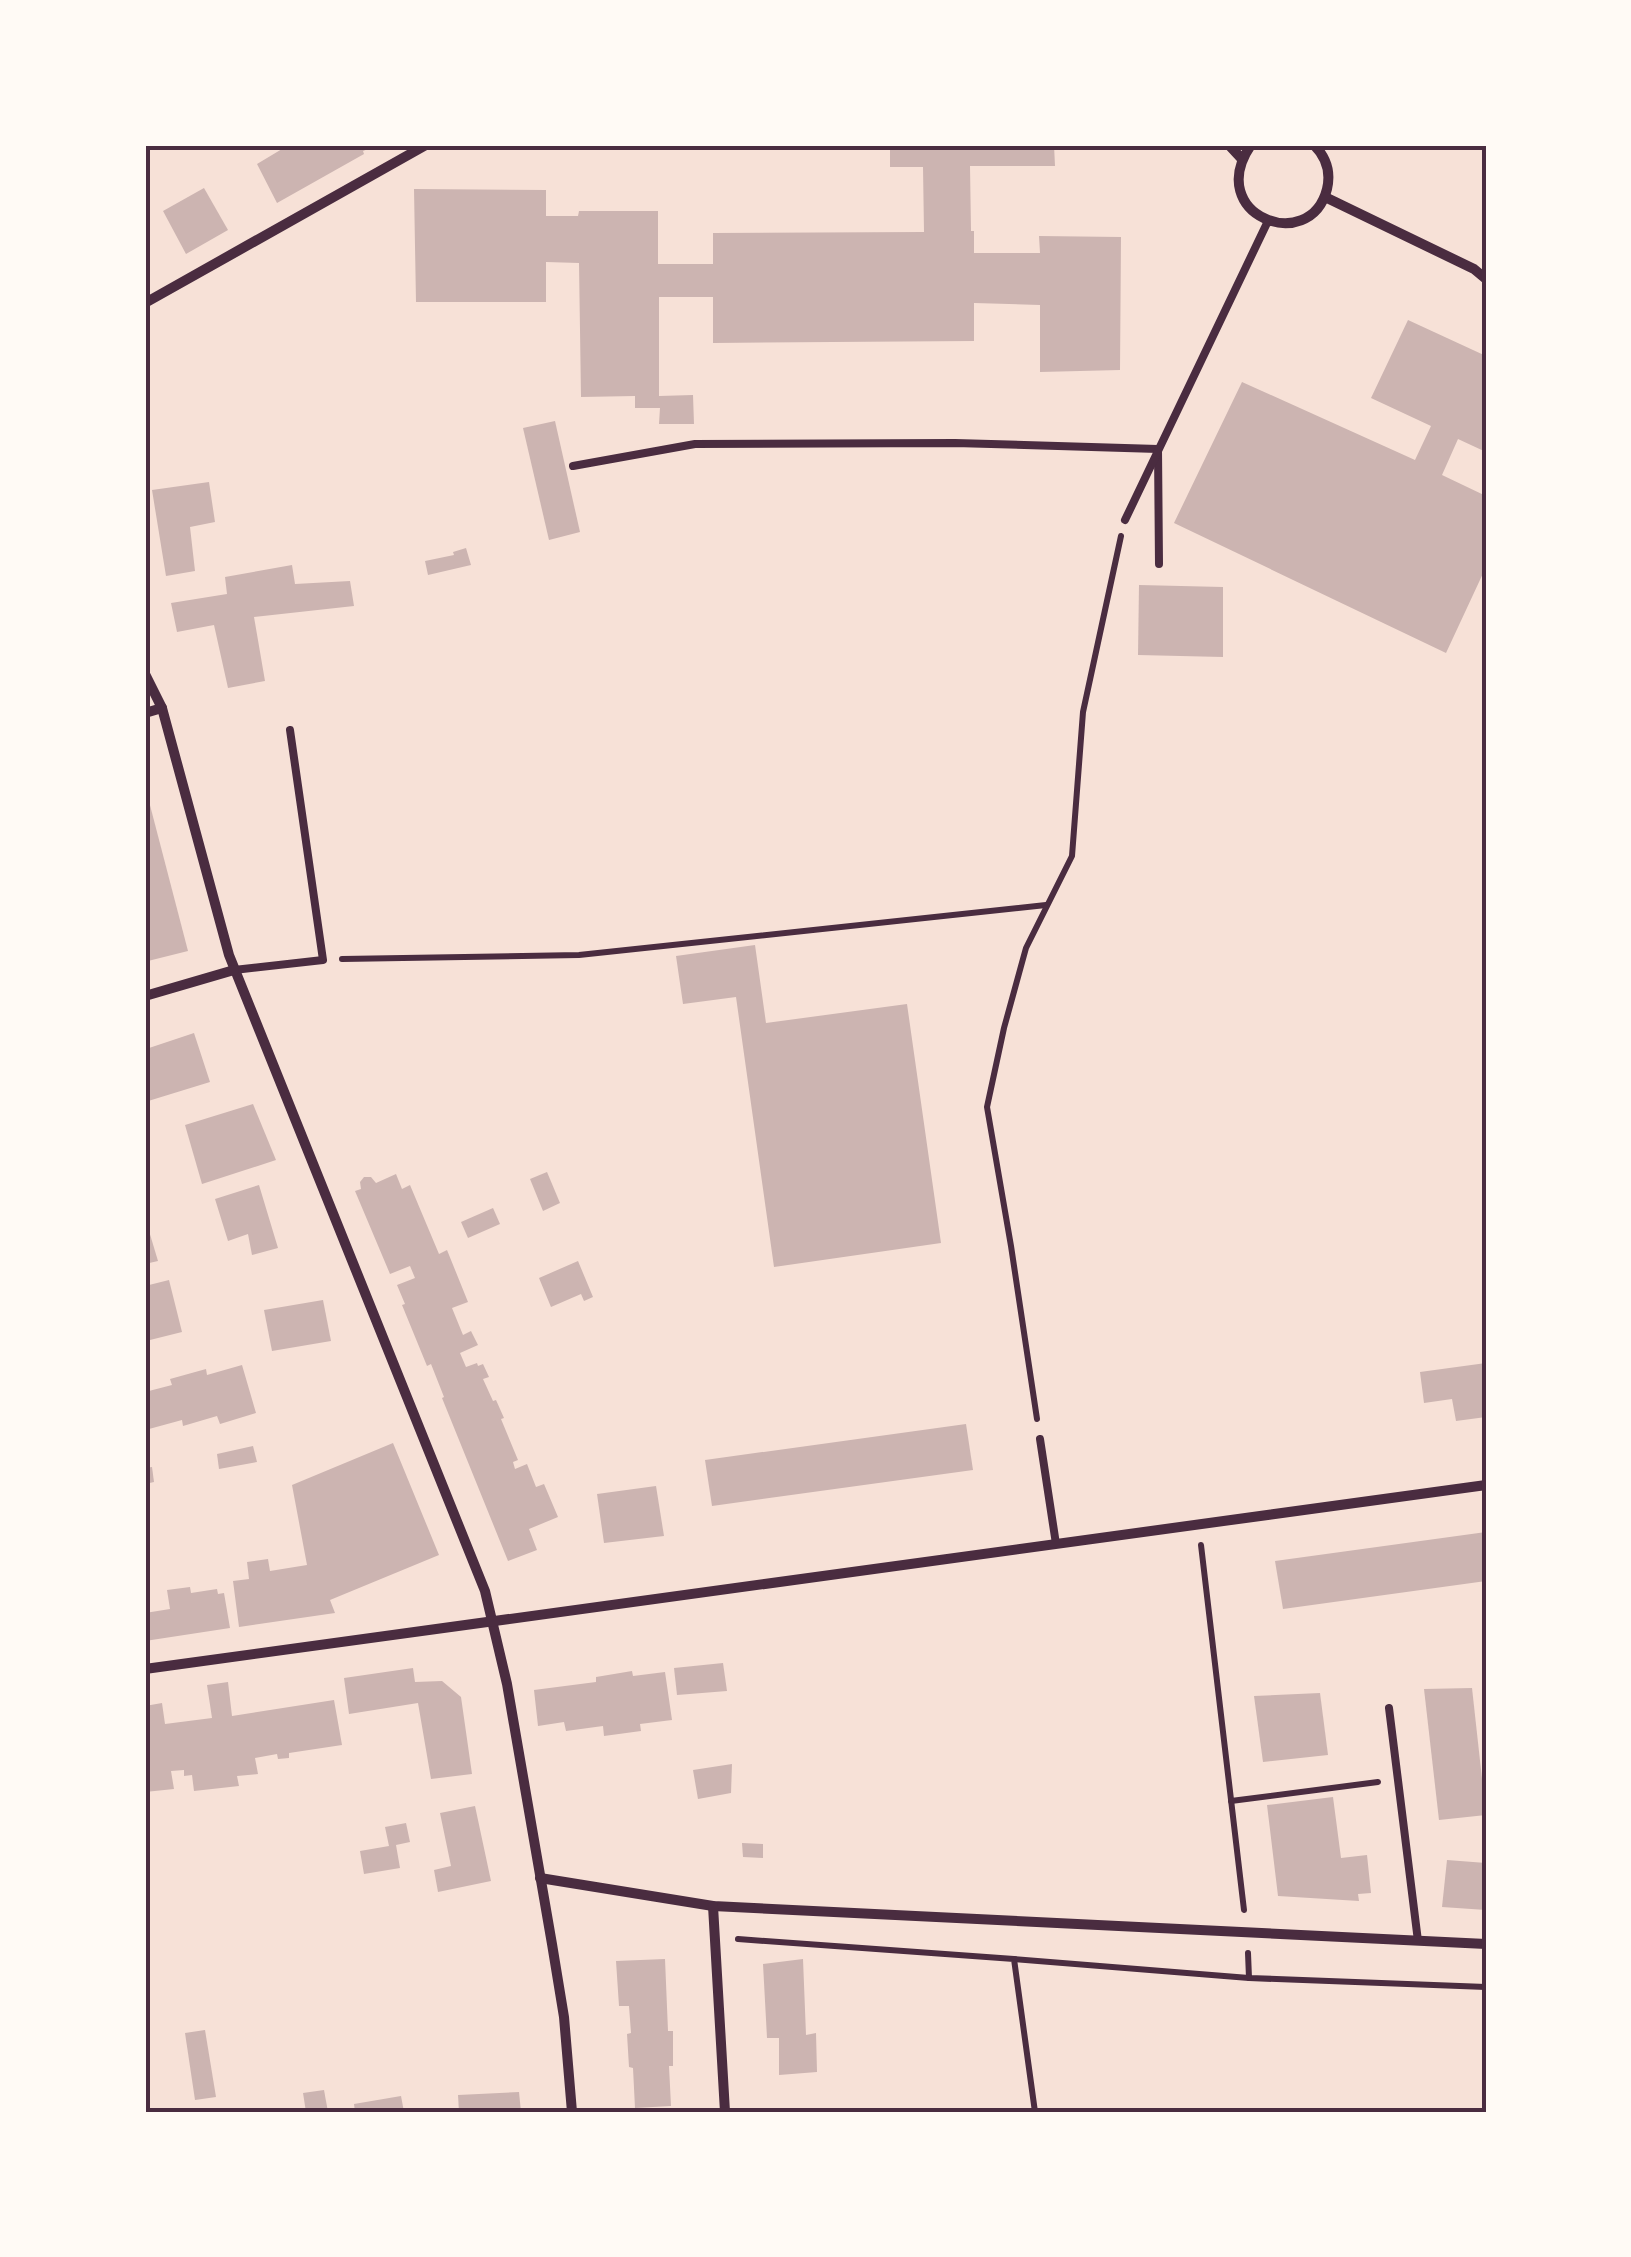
<svg xmlns="http://www.w3.org/2000/svg" width="1631" height="2257" font-family="'Work Sans',sans-serif">
<style>
.building{fill:#ccb4b1}
.lines{fill:none;stroke-linecap:round;stroke-linejoin:round}
.path{stroke:#4a2c40;stroke-width:6}
.service{stroke:#4a2c40;stroke-width:8}
.minor{stroke:#4a2c40;stroke-width:10}
.neatline{fill:none;stroke:#4a2c40;stroke-width:4}
</style>
<rect width="100%" height="100%" fill="#f7e1d7"/>
<g class="building">
<polygon points="280,145 378,145 363,151 364,154 277,203 257,164 282,149"/>
<polygon points="890,145 1054,145 1055,166 970,166 971,231 974,231 974,253 1040,253 1039,236 1121,237 1120,370 1040,372 1040,305 974,303 974,341 713,343 713,297 659,297 659,396 693,395 694,424 659,424 660,408 635,408 635,396 581,397 579,263 546,262 546,302 416,302 414,189 546,190 546,216 578,216 579,211 658,211 658,264 713,264 713,233 924,232 923,167 890,167"/>
<polygon points="204,188 228,230 186,254 163,211"/>
<polygon points="1408,320 1486,356 1486,452 1458,439 1442,475 1486,496 1486,567 1446,653 1174,523 1242,382 1415,460 1431,426 1371,398"/>
<polygon points="555,421 580,532 549,540 523,428"/>
<polygon points="209,482 215,522 190,527 195,571 166,576 152,490"/>
<polygon points="466,548 471,565 428,575 425,561 454,555 453,552"/>
<polygon points="292,565 295,584 350,581 354,606 254,617 265,681 228,688 214,625 177,632 171,603 227,594 225,577"/>
<polygon points="1139,585 1223,587 1223,657 1138,655"/>
<polygon points="145,786 188,951 148,961 145,951"/>
<polygon points="755,945 766,1023 907,1004 941,1243 774,1267 736,997 683,1004 676,956"/>
<polygon points="194,1033 210,1082 145,1102 145,1039 149,1048"/>
<polygon points="253,1104 276,1160 202,1184 185,1125"/>
<polygon points="547,1172 560,1203 543,1211 530,1179"/>
<polygon points="396,1174 402,1189 410,1185 439,1254 447,1250 468,1302 452,1308 463,1335 471,1331 478,1345 460,1353 466,1367 477,1363 478,1366 483,1364 489,1377 483,1379 493,1401 496,1400 504,1418 501,1419 518,1460 513,1462 515,1469 527,1464 536,1487 544,1484 558,1517 529,1529 537,1550 508,1561 442,1398 444,1397 431,1364 427,1366 402,1305 405,1304 397,1285 415,1278 410,1266 390,1274 355,1191 361,1189 360,1182 364,1177 371,1177 376,1183"/>
<polygon points="259,1185 278,1248 252,1255 248,1234 228,1241 215,1199"/>
<polygon points="493,1208 500,1224 468,1238 461,1222"/>
<polygon points="146,1221 158,1261 145,1264 145,1222"/>
<polygon points="578,1261 593,1297 584,1301 581,1294 551,1307 539,1278"/>
<polygon points="169,1280 182,1332 146,1341 145,1286"/>
<polygon points="323,1300 331,1341 272,1351 264,1310"/>
<polygon points="1486,1363 1486,1417 1456,1421 1452,1399 1424,1403 1420,1372"/>
<polygon points="242,1365 256,1413 220,1424 217,1416 183,1426 182,1420 149,1429 145,1415 145,1392 172,1385 170,1379 206,1369 207,1375"/>
<polygon points="966,1424 973,1470 712,1506 705,1460"/>
<polygon points="393,1443 439,1555 330,1600 335,1613 239,1627 233,1581 249,1579 247,1562 268,1559 270,1571 307,1565 292,1485"/>
<polygon points="253,1446 257,1462 219,1469 217,1454"/>
<polygon points="152,1467 154,1482 145,1484 145,1468"/>
<polygon points="656,1486 664,1536 604,1543 597,1494"/>
<polygon points="1486,1532 1486,1581 1283,1609 1275,1561"/>
<polygon points="190,1587 191,1593 217,1589 218,1594 224,1593 230,1628 145,1641 145,1613 170,1609 167,1590"/>
<polygon points="723,1663 727,1691 677,1695 674,1668"/>
<polygon points="413,1668 415,1682 442,1681 461,1697 472,1774 431,1779 418,1703 349,1714 344,1678"/>
<polygon points="632,1671 633,1676 665,1672 672,1720 640,1724 641,1731 604,1736 603,1726 566,1731 564,1722 538,1726 534,1690 596,1682 596,1677"/>
<polygon points="228,1682 232,1716 334,1700 342,1745 289,1753 289,1758 278,1759 277,1754 255,1758 258,1774 237,1776 239,1786 194,1791 192,1775 184,1776 184,1770 171,1771 174,1789 145,1792 145,1706 162,1703 165,1724 212,1718 207,1685"/>
<polygon points="1472,1688 1486,1815 1439,1820 1424,1689"/>
<polygon points="1320,1693 1328,1755 1263,1762 1254,1696"/>
<polygon points="732,1764 731,1793 698,1799 693,1770"/>
<polygon points="1333,1797 1341,1858 1367,1855 1371,1893 1358,1894 1359,1901 1278,1896 1267,1805"/>
<polygon points="475,1806 491,1881 438,1892 434,1870 451,1866 440,1813"/>
<polygon points="406,1823 410,1842 396,1845 400,1868 364,1874 360,1851 389,1846 385,1827"/>
<polygon points="742,1843 763,1844 763,1858 743,1857"/>
<polygon points="1447,1860 1486,1863 1486,1910 1442,1907"/>
<polygon points="665,1959 668,2031 673,2031 673,2066 669,2066 671,2106 635,2108 633,2068 629,2067 627,2034 631,2033 629,2006 619,2006 616,1961"/>
<polygon points="803,1959 806,2035 816,2033 817,2072 779,2075 779,2038 767,2038 763,1964"/>
<polygon points="205,2030 216,2097 195,2100 185,2033"/>
<polygon points="324,2090 328,2112 306,2112 303,2093"/>
<polygon points="519,2092 521,2112 459,2112 458,2095"/>
<polygon points="401,2096 404,2112 355,2112 354,2104"/>
</g>
<g class="lines">
<g class="path">
<polyline points="342,959 579,955 1046,905"/>
<polyline points="1037,1419 1011,1246 987,1107 1004,1028 1026,948 1072,856 1083,712 1121,536"/>
<polyline points="1201,1545 1244,1910"/>
<polyline points="1231,1801 1378,1782"/>
<polyline points="738,1939 1014,1959 1035,2112"/>
<polyline points="1248,1953 1249,1978 1486,1987"/>
<polyline points="1014,1959 1249,1978"/>
</g>
<g class="service">
<polyline points="573,466 695,444 955,443 1158,449 1159,564"/>
<polyline points="1125,520 1268,221"/>
<polyline points="234,970 323,960 290,730"/>
<polyline points="1040,1439 1056,1544"/>
<polyline points="1389,1708 1418,1941"/>
</g>
<g class="minor">
<polyline points="1229,145 1242,159"/>
<path d="M1251 145C1203 215 1310 256 1327 189 1331 172 1326 157 1314 145"/>
<polyline points="1325,197 1474,269 1486,279"/>
<polyline points="145,303 426,145"/>
<polyline points="145,674 162,708 229,955 485,1591 507,1684 552,1944 564,2017 572,2112"/>
<polyline points="145,713 162,708"/>
<polyline points="145,996 234,970"/>
<polyline points="145,1669 1486,1485"/>
<polyline points="540,1878 713,1906 1486,1944"/>
<polyline points="713,1906 725,2112"/>
</g>
</g>
<rect width="1631" height="2257" fill="none" stroke="#fffaf5" stroke-width="295"/>
<rect x="148" y="148" width="1336" height="1962" class="neatline"/>
</svg>
